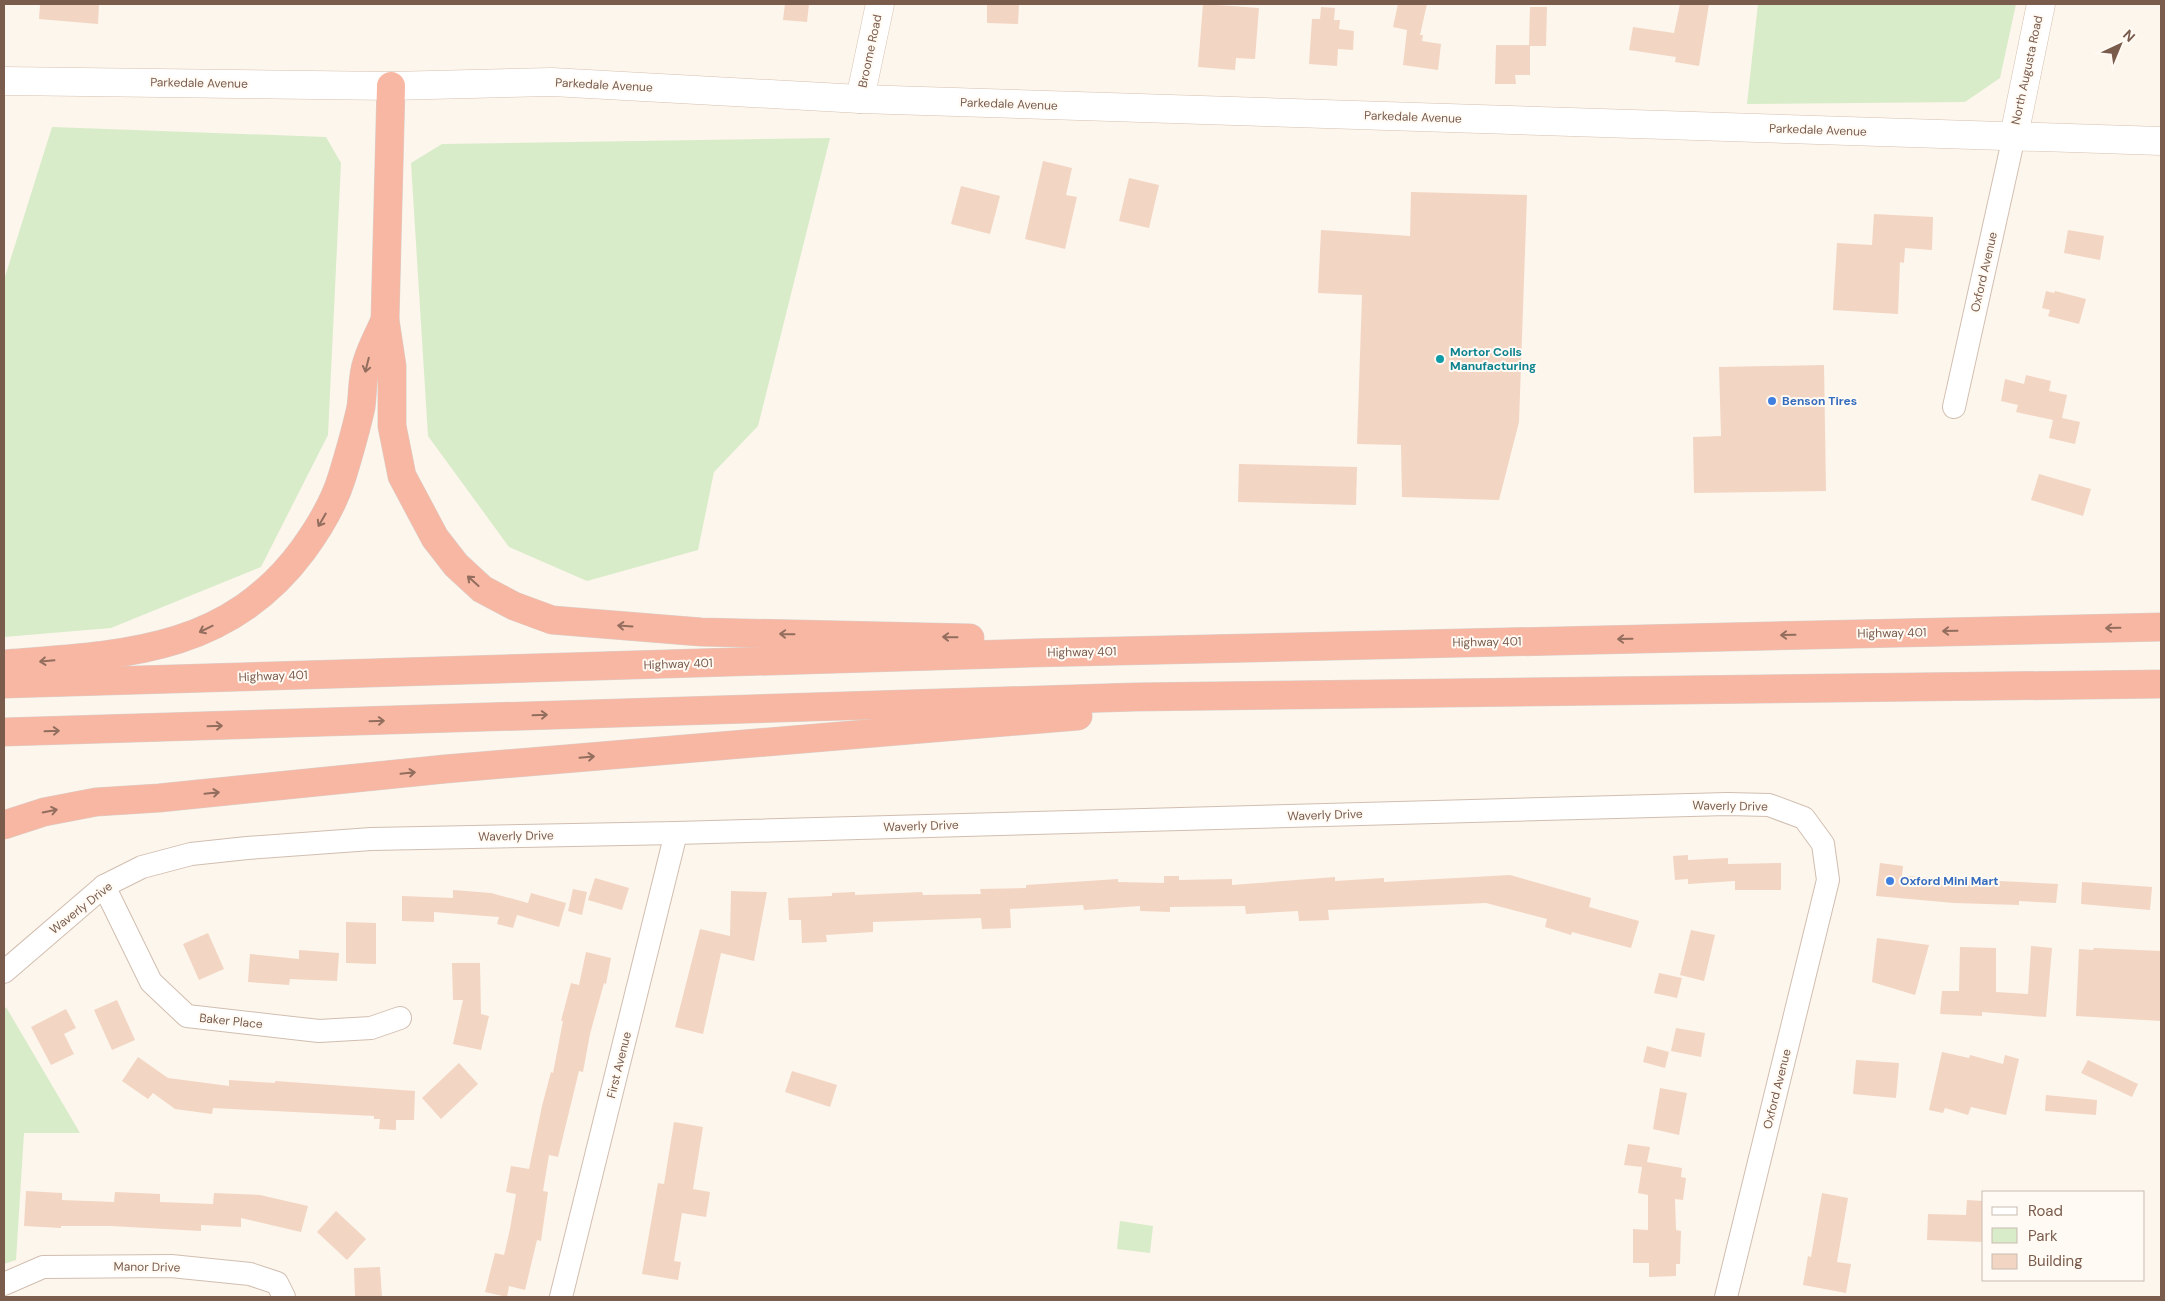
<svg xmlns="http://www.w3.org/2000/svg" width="2165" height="1301" font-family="'DM Sans',sans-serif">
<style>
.green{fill:#d8ecc9}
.building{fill:#f3d5c3}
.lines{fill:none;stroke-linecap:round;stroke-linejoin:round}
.street-casing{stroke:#d1beb0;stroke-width:24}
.secondary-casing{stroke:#d6c0b0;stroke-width:29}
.highway-casing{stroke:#dad1cd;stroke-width:29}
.street{stroke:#fff;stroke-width:22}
.secondary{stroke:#fff;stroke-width:28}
.highway{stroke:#f7b7a3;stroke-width:28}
.oneway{stroke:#936e5e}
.culture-dot{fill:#0f9aa8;stroke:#fffaf3;stroke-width:2}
.shop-dot{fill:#3f7fe0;stroke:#fffaf3;stroke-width:2}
.labels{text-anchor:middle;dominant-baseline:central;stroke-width:4;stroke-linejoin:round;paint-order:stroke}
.street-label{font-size:12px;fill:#7a5c4d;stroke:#fffaf3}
.culture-label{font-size:12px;font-weight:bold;fill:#0d838f;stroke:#fffaf3;text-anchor:start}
.shop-label{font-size:12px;font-weight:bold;fill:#366cbe;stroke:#fffaf3;text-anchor:start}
</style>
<rect width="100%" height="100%" fill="#fdf6ec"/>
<g class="green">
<polygon points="1758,4 2016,4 2000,78 1965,102 1747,104"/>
<polygon points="52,127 326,137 341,163 328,435 261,567 111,628 4,637 4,280"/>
<polygon points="830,138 758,426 714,472 698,550 587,581 509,547 428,436 411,163 442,144"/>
<polygon points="6,1007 80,1133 24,1133 16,1260 4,1264 4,1010"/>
<polygon points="1120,1221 1153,1226 1150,1253 1117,1249"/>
</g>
<g class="building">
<polygon points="40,4 99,4 98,24 39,19"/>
<polygon points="785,4 809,4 807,22 783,20"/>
<polygon points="987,4 1019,4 1018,24 987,23"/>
<polygon points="1203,4 1259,8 1255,59 1236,58 1235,70 1198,67"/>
<polygon points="1398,4 1427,4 1420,35 1423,35 1422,41 1441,44 1438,70 1403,65 1407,30 1393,27"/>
<polygon points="1680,4 1709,4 1699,66 1675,62 1676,57 1629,50 1633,27 1674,33"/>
<polygon points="1321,7 1335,8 1334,20 1340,20 1339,29 1354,31 1353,50 1338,49 1337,66 1309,64 1312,19 1320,19"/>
<polygon points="1530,7 1547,7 1546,46 1530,46 1530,75 1515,75 1516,84 1495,84 1496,45 1529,45"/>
<polygon points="1043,161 1072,168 1066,195 1077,197 1065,249 1025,239"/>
<polygon points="1129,178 1159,185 1149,228 1119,221"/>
<polygon points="961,186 1000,196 990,234 951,224"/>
<polygon points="1411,192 1527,195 1519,422 1499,500 1402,497 1401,445 1357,444 1362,295 1318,293 1321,230 1410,236"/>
<polygon points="1874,214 1933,217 1932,250 1905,248 1904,263 1900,262 1898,314 1833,310 1837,243 1872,245"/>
<polygon points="2068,230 2104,236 2100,260 2064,253"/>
<polygon points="2046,291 2054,293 2055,291 2086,299 2079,324 2048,316 2050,310 2042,308"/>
<polygon points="1824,365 1826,491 1694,493 1693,437 1721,436 1719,367"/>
<polygon points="2026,375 2051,381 2049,391 2067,395 2062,418 2080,422 2075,444 2049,438 2053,420 2016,412 2018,405 2001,401 2005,379 2024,384"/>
<polygon points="1239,464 1357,467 1356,505 1238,502"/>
<polygon points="2039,474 2091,489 2083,516 2031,500"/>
<polygon points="1688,855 1688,860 1728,858 1728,864 1781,863 1781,890 1735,890 1735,881 1688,884 1688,879 1675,880 1673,856"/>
<polygon points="1880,863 1903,866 1902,876 2058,884 2056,903 2019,901 2019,905 1954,903 1876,896"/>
<polygon points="1510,875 1591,898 1589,907 1639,921 1631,948 1572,932 1571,935 1545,927 1547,919 1486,903 1328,910 1329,920 1299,921 1298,911 1246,914 1245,906 1170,907 1170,912 1140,911 1140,906 1084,910 1083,905 1010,909 1011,928 982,929 981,918 873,922 873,932 826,935 827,942 802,943 801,920 789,920 788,898 832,896 832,893 855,892 855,895 922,892 923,895 981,894 980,889 1026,888 1026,885 1118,879 1118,882 1164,883 1164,876 1179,876 1179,880 1232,879 1232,885 1335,877 1335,881 1384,878 1384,882"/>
<polygon points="595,878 629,888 622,910 588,900"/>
<polygon points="2082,882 2152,887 2150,910 2081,904"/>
<polygon points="573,889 587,892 582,915 568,911"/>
<polygon points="453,890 491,893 528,903 531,893 566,903 559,927 517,915 513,928 497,924 499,917 434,912 434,922 402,921 402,896 453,898"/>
<polygon points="731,891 767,892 754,961 721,953 703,1034 675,1027 700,929 730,936"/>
<polygon points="346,922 376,923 376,964 346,963"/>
<polygon points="1691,930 1715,935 1704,981 1680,975"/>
<polygon points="208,933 224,969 199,980 183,944"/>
<polygon points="1877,938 1929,945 1915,995 1872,982"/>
<polygon points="2031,946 2052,948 2046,1017 1982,1012 1982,1016 1940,1014 1942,991 1959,991 1960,947 1996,948 1996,992 2028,994"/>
<polygon points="2094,948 2161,951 2161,1021 2076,1016 2079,949 2093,950"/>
<polygon points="299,950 339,953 337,981 290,979 289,985 248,982 250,954 299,959"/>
<polygon points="586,952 611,958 606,984 604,983 590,1034 583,1072 579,1071 558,1157 549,1155 543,1191 548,1192 541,1241 537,1240 525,1290 509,1286 507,1297 485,1292 495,1253 504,1255 510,1229 516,1194 506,1192 511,1166 529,1169 542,1106 551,1072 553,1073 563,1021 561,1021 571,983 579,985"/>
<polygon points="452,963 480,963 481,1014 489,1016 481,1050 453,1044 463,1000 453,1000"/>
<polygon points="1659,973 1682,978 1677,998 1654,993"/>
<polygon points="117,1000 135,1040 112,1050 94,1010"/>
<polygon points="66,1009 76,1028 64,1034 74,1054 51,1065 31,1027"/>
<polygon points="1676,1028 1705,1033 1701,1057 1671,1051"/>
<polygon points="1647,1046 1669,1052 1665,1068 1643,1062"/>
<polygon points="1942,1052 1969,1058 1970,1055 2003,1064 2005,1055 2019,1059 2006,1115 1971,1107 1968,1115 1945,1108 1943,1113 1929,1110"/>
<polygon points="138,1057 168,1078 229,1086 229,1080 275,1083 275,1081 415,1091 414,1120 396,1120 396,1130 379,1129 380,1119 374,1119 374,1116 213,1108 212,1114 175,1109 153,1093 148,1099 122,1081"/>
<polygon points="1856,1060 1899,1063 1896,1098 1853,1094"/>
<polygon points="2088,1060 2138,1084 2132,1097 2081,1073"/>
<polygon points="459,1063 478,1084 441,1119 422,1098"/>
<polygon points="792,1071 837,1085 830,1107 785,1092"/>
<polygon points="1660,1088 1687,1093 1679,1135 1653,1129"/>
<polygon points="2046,1095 2097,1100 2096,1115 2045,1111"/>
<polygon points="674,1122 703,1127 693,1189 710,1192 706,1217 682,1213 674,1261 681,1262 678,1280 642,1274 658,1183 664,1184"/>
<polygon points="1628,1144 1650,1147 1647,1162 1682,1168 1681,1177 1686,1178 1683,1200 1675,1199 1676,1230 1681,1231 1680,1264 1676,1264 1676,1276 1649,1277 1649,1263 1633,1263 1633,1229 1648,1230 1648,1195 1638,1193 1642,1167 1624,1165"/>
<polygon points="26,1191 62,1193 62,1200 114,1202 115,1192 160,1194 160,1202 213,1204 214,1193 260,1195 308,1206 301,1232 241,1218 241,1227 201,1225 201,1231 111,1226 61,1226 61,1228 24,1226"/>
<polygon points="1822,1193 1848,1198 1837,1262 1851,1264 1846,1293 1803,1285 1808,1256 1811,1257"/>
<polygon points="1967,1200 1984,1201 1984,1242 1927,1240 1928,1214 1966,1215"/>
<polygon points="336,1211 366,1239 347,1260 317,1232"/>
<polygon points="380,1267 382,1297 355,1297 354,1268"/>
</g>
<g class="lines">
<defs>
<g id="street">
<polyline points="1954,407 2014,136"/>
<polyline points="104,886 151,982 187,1016 319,1031 371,1028 400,1018"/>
<polyline points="4,972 104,886 142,867 191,854 247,848 371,839 676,833 1727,804 1769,805 1804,818 1823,844 1828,880 1726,1297"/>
<polyline points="4,1284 43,1267 171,1266 250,1274 277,1283 284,1297"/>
<polyline points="561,1297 676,833"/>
</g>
<g id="secondary">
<polyline points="4,81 391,86 552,82 860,99 2161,141"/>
<polyline points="860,99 880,4"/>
<polyline points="2014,136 2041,4"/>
</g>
<g id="highway">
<polyline points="391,86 385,320 392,366 392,426 402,476 435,538 456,565 482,589 514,606 552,620 701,632 970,638"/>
<path d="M4 664C121 655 227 653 303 550 319 528 334 503 342 477 349 454 356 430 361 407 363 392 362 376 367 362 371 348 379 334 385 320"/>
<polyline points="4,684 1031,653 2161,627"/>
<polyline points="4,732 1135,697 2161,684"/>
<polyline points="4,825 44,812 96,802 159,798 445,769 1078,716"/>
</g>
</defs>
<use href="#street" class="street-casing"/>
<use href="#secondary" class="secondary-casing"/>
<use href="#highway" class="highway-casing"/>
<use href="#street" class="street"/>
<use href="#secondary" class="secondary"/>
<use href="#highway" class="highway"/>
</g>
<defs><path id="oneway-shaft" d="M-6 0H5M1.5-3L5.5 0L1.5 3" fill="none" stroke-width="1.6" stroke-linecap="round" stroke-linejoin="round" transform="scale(1.25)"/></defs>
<g class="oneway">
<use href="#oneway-shaft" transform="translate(367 365) rotate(104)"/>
<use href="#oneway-shaft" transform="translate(322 520) rotate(120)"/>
<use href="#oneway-shaft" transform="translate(473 581) rotate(-138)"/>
<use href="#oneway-shaft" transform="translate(625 626) rotate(-176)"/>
<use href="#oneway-shaft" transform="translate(2113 628) rotate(179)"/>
<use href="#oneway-shaft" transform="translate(206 629) rotate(154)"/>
<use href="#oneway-shaft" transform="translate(1950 631) rotate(179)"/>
<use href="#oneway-shaft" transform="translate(787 634) rotate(-179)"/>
<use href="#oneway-shaft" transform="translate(1788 635) rotate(179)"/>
<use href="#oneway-shaft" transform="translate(950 637) rotate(-179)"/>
<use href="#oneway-shaft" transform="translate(1625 639) rotate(179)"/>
<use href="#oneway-shaft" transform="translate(47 661) rotate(175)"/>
<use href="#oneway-shaft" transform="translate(540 715) rotate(-2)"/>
<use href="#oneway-shaft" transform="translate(377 721) rotate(-2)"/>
<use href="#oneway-shaft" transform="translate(215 726) rotate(-2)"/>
<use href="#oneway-shaft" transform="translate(52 731) rotate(-2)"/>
<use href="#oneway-shaft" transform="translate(587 757) rotate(-5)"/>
<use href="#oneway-shaft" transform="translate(408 773) rotate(-6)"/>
<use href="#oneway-shaft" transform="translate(212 793) rotate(-6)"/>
<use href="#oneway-shaft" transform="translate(50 811) rotate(-11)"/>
</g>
<circle class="culture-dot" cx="1440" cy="359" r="5"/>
<g class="shop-dot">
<circle cx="1772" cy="401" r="5"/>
<circle cx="1890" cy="881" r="5"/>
</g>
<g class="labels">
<g class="street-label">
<text transform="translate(870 51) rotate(-78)">Broome Road</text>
<text transform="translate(2027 70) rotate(-78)">North Augusta Road</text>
<text transform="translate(199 83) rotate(1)">Parkedale Avenue</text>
<text transform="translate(604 85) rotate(3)">Parkedale Avenue</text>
<text transform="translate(1009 104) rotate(2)">Parkedale Avenue</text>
<text transform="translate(1413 117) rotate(2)">Parkedale Avenue</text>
<text transform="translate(1818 130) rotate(2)">Parkedale Avenue</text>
<text transform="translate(1984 272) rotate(-77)">Oxford Avenue</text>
<text transform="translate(1892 633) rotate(-1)">Highway 401</text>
<text transform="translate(1487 642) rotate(-1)">Highway 401</text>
<text transform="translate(1082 652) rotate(-1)">Highway 401</text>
<text transform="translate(678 664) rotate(-2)">Highway 401</text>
<text transform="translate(273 676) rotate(-2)">Highway 401</text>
<text transform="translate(1730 806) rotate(1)">Waverly Drive</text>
<text transform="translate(1325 815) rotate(-2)">Waverly Drive</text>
<text transform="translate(921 826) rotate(-2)">Waverly Drive</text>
<text transform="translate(516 836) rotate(-1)">Waverly Drive</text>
<text transform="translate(81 908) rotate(-38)">Waverly Drive</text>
<text transform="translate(231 1021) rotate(6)">Baker Place</text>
<text transform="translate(619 1065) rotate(-76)">First Avenue</text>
<text transform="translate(1777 1089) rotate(-76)">Oxford Avenue</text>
<text transform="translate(147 1267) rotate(1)">Manor Drive</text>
</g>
<g class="culture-label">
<text x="1450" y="352">Mortor Coils<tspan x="1450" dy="14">Manufacturing</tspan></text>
</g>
<g class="shop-label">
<text x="1782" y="401">Benson Tires</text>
<text x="1900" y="881">Oxford Mini Mart</text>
</g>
</g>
<rect width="2165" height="1301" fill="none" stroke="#7a5c4d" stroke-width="10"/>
<rect x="1982" y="1191" width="162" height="90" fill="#fffaf3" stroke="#cabbb1"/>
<rect x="1992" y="1207" width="25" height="8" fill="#ffffff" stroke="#cabbb1"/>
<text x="2028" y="1216" font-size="15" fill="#7a5c4d">Road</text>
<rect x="1992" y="1228" width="25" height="15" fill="#d8ecc9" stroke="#cabbb1"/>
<text x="2028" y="1241" font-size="15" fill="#7a5c4d">Park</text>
<rect x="1992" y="1254" width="25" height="15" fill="#f3d5c3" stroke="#cabbb1"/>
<text x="2028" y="1266" font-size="15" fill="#7a5c4d">Building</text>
<g transform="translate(2120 45) rotate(44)" stroke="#fffaf3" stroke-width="4" paint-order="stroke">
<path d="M0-4L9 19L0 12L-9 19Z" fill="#7a5c4d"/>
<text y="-8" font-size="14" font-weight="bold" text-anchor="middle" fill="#7a5c4d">N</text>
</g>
</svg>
